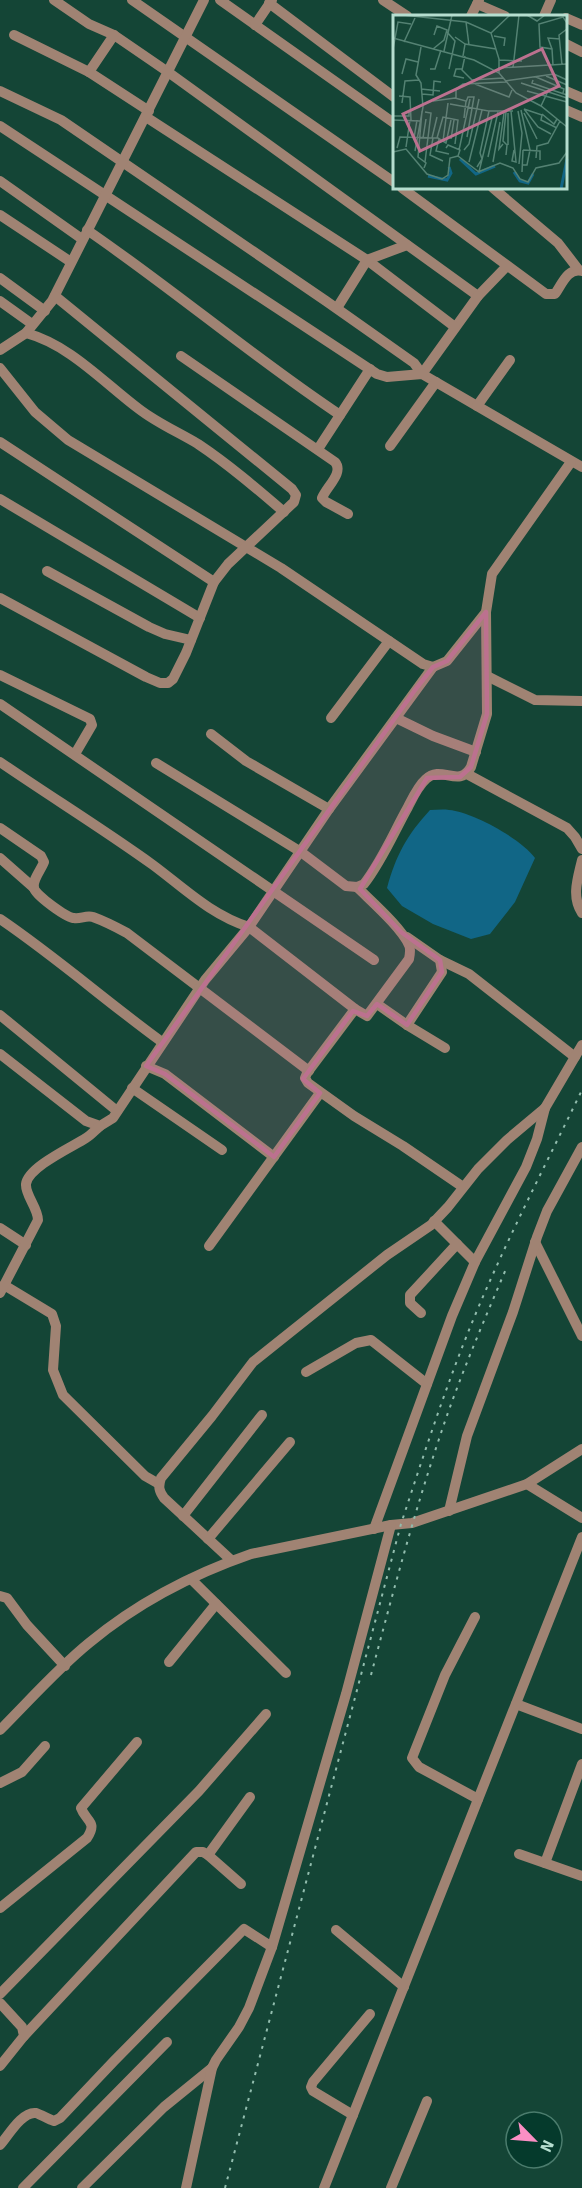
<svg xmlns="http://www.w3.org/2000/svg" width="582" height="2188" font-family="Signika,sans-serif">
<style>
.water{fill:#116686}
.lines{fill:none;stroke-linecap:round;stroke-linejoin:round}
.minor{stroke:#a08373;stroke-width:10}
.rail{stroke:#92bdae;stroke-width:2;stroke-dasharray:3 6;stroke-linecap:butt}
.marked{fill:#bc718f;fill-opacity:0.2;stroke:#bc718f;stroke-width:4.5;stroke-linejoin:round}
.inset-river{fill:none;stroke:#116686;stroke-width:3}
.inset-road{fill:none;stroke:#548273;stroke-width:1.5}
.view{fill:#bc718f;fill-opacity:0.15;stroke:#bc718f;stroke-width:3}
.inset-edge{fill:none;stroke:#b5decf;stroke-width:3}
</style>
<rect width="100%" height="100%" fill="#144536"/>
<path class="water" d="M430 810C436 810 443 809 449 810 473 812 521 839 535 858L515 902 490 934 471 939 433 924 402 906 387 888C396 855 407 835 430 810Z"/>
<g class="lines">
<g class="minor">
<polyline points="54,0 89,24 114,35 168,72 478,296 507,266"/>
<polyline points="132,0 394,182"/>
<polyline points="220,0 394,123"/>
<polyline points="383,0 407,16"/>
<polyline points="269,3 394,97"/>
<polyline points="477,4 505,16"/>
<polyline points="471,16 479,0"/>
<polyline points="544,16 551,0"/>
<polyline points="566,18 582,25"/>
<polyline points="255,25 272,0"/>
<polyline points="14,35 89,72 149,111"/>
<polyline points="566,44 582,52"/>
<polyline points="89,72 114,35"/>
<polyline points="0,91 61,120 326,301 414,363 422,374 478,296"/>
<polyline points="566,91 582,98"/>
<polyline points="566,110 582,117"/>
<polyline points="146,117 367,260 455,327"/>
<polyline points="0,126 377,374 387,377 422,374 582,467"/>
<polyline points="0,181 82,239"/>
<path d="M402 188 546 294H555C562 284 568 267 582 271"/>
<polyline points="493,188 558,243 578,269"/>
<polyline points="0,215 71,262"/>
<path d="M87 230C173 289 253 357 340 415"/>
<polyline points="0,278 45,311"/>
<polyline points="0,301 32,324"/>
<polyline points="337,308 367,260 407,245"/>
<path d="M26 333C70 345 103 382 139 409 157 423 178 432 198 444 228 464 256 488 284 512"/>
<polyline points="0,350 26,333 52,301 204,0"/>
<path d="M181 356 335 462C344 473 327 486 322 498L326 502 348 514"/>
<polyline points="0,368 35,412 68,440 281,568 423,664 433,667 447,661 486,612"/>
<polyline points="477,406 510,360"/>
<polyline points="0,442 214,582"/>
<polyline points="390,446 436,382"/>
<polyline points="318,449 370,369"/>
<polyline points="0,499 200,618"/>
<polyline points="47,571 149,627 165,634 191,640"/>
<polyline points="0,598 146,677 160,683 168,683 173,679 186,653 214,582 228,564 294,502 296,495 292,489 55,296"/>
<polyline points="0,675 90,719 92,725 75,754"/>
<polyline points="487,676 535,700 582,701"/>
<polyline points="0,704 374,960"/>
<polyline points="331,718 389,641"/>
<polyline points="396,718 433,736 476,752"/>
<polyline points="211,734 246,761 329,809"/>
<path d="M0 762C51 797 103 829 153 865 184 888 211 915 249 927L355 1009 367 1016 409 959C410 954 411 949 409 945 402 928 371 901 357 887"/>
<path d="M156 763 301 852 346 886 357 887 364 884C382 861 394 832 408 807 413 797 418 786 426 779 441 764 459 789 471 767L487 714 486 612 492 574 571 462"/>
<polyline points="467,774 567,828 575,837 582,849"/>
<path d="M0 828 41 856 44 862C41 870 32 880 34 888 35 895 67 918 74 918 81 919 86 915 93 917 104 921 116 927 127 933L309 1071"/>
<polyline points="0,858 34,888"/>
<path d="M582 860C578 878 571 896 582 913"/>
<path d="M0 919C56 957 107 1002 162 1042"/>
<polyline points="440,960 469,974 575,1057"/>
<polyline points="377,1004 407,1025 445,1048"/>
<polyline points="355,1009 307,1073 305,1078 308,1083 354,1116 403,1146 463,1187"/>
<polyline points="0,1015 117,1111"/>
<polyline points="407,1025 442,972 440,960 407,937"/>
<polyline points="0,1054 86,1121 100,1126 113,1118 205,980 249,927 329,809 433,667"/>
<polyline points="146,1066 165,1074 274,1157"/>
<polyline points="132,1088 222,1150"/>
<polyline points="434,1221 475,1262"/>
<polyline points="0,1228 26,1245"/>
<polyline points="535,1242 582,1336"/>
<polyline points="209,1246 320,1093"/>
<polyline points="4,1285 52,1314 56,1326 53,1370 63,1395 145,1476 159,1484"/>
<path d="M0 1293 38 1220C38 1208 25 1195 26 1184 28 1167 72 1147 86 1138 91 1135 95 1130 100 1126"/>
<polyline points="421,1313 410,1303 410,1295 457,1244"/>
<polyline points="306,1372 356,1343 371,1340 427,1384"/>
<polyline points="527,1484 582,1518"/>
<polyline points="449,1511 467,1436 513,1312 537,1237 547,1211 582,1147"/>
<polyline points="183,1516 262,1415"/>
<polyline points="374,1529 452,1316 475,1262 526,1167 537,1139 545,1108 582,1045"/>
<polyline points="208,1539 290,1442"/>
<path d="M231 1560 164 1498C159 1491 158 1487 161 1478L212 1416 253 1362 387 1255 431 1225 448 1207 478 1169 507 1140 545 1108"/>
<polyline points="191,1579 286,1673"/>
<polyline points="0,1596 7,1598 27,1625 65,1666"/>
<polyline points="475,1617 445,1675 412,1758 419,1767 478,1799"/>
<polyline points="169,1662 216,1604"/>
<polyline points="516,1704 582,1729"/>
<path d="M0 1730C29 1701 57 1669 89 1643 136 1604 193 1574 251 1554L391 1525 412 1523 527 1484 582 1449"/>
<polyline points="0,1783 22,1772 45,1746"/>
<polyline points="519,1854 582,1876"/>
<polyline points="208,1855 250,1797"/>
<polyline points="545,1863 582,1764"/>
<path d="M0 1908 87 1838C98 1821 86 1822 81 1808L137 1742"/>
<polyline points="336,1930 404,1987"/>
<polyline points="0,1994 199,1791 266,1714"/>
<polyline points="0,2003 22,2027 24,2036 0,2066"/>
<polyline points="24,2036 196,1852 203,1852 208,1855 241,1884"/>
<polyline points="353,2115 313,2091 311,2087 313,2082 370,2014"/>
<path d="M0 2145C8 2136 22 2111 36 2113 42 2115 48 2119 54 2121L60 2118 114 2061 244 1929 272 1947"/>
<polyline points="23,2188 167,2042"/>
<polyline points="82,2188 164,2107 212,2068"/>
<polyline points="186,2188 212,2068 216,2060 239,2027 249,2008 272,1947 346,1694 391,1525"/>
<polyline points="324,2188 582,1537"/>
<polyline points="391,2188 427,2101"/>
</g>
<g class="rail">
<path d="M371 1675C392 1596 413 1517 439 1439 458 1381 482 1325 506 1269"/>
<path d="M225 2188 401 1524C424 1454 447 1382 476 1313 508 1237 546 1164 582 1090"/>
</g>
</g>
<path class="marked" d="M486 612 487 714 471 767 460 777 427 778 360 889 401 932 440 960 442 972 407 1025 377 1004 367 1016 353 1011 303 1079 320 1093 274 1157 165 1074 146 1066 415 690 433 667 447 661Z"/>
<g transform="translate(393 15)">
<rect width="174" height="174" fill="#144536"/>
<path class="inset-river" d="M67 144 83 159 102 151M121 157 127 166 135 168 140 159M35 161 54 165 58 158 56 152M168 174 174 144"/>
<path class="inset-road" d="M10 0 73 7 98 18 106 44V58M134 0 144 6 152 0M73 7 76 30M54 17 62 26 56 54M98 18 117 0M101 21 112 23 111 31M62 22 72 29 70 41M0 23 81 45 106 58 123 78 148 91 174 112M11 27 22 3M72 29 103 34M0 34 5 7 18 9M40 34 51 25 54 15 44 11 41 20M159 34 155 23 167 24M51 36 59 0M72 41 69 55 79 65 110 63M106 45 129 46M160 50 159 34 147 32 146 9 170 2 174 8M169 50 166 20 174 14M105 53 174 49M120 53 126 0M37 54H42L48 35M69 54H63L61 61 71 63M9 59 13 44 25 47M153 61 174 70M143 62 171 74 170 78M140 65 139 68 156 74M112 66 161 59 174 65M128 68 174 83M82 69 116 82 119 75M28 74 47 76M134 76 174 87M29 79 40 80 41 66 48 67M6 81 17 82 18 105M63 83V74L70 69 113 67M40 86 62 83 73 86 71 103M73 87 75 82H81L74 122M9 88 12 66 26 65M57 89 96 96 87 138 89 144 84 152M148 91 156 74 174 80M131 94 149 100 148 105 164 113M131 94 145 112 158 119M128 95 137 135 134 150H130M29 96 25 142 33 148 31 153M96 96H120M118 96 123 147 119 146 121 135M125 96 129 118 126 149M32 97 38 98 32 147M131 98 144 124M149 99 161 109 164 104M0 101H16V97M0 105 27 106M21 123 24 105M30 123 33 104M39 123 44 102M40 123 37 140 50 146M44 123 50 102 65 105 62 129M46 124 43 136 56 139M58 124 61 105M50 126 55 88M110 129 106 134 111 98M115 130V98M13 132 17 105M4 133 7 122 45 123 53 128 58 105M53 133 55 130 67 135 65 141 86 157 99 103M66 135 77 84M71 135 76 129 86 84M130 135 147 136V145M22 136 30 92 28 68 23 60 28 32M0 137 13 134 34 159 49 164 55 160 57 143 65 141M113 140 114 130 110 126 113 97M95 142 105 97M143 143 144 131 155 128 167 106M76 147 89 95M100 147 107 107M85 157 107 148 120 153 127 164 135 167 143 153 166 148 174 137M129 157 130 135"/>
<path class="view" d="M149 34 166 71 27 136 10 99Z"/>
<rect width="174" height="174" class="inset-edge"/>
</g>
<g transform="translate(534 2140) rotate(115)"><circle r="28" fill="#053a2c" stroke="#4b7c6d" stroke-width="1.5"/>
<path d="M0-4.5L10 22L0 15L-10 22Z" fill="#fb8fc4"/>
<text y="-9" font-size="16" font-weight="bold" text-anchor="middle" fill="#b5decf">N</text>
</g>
</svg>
